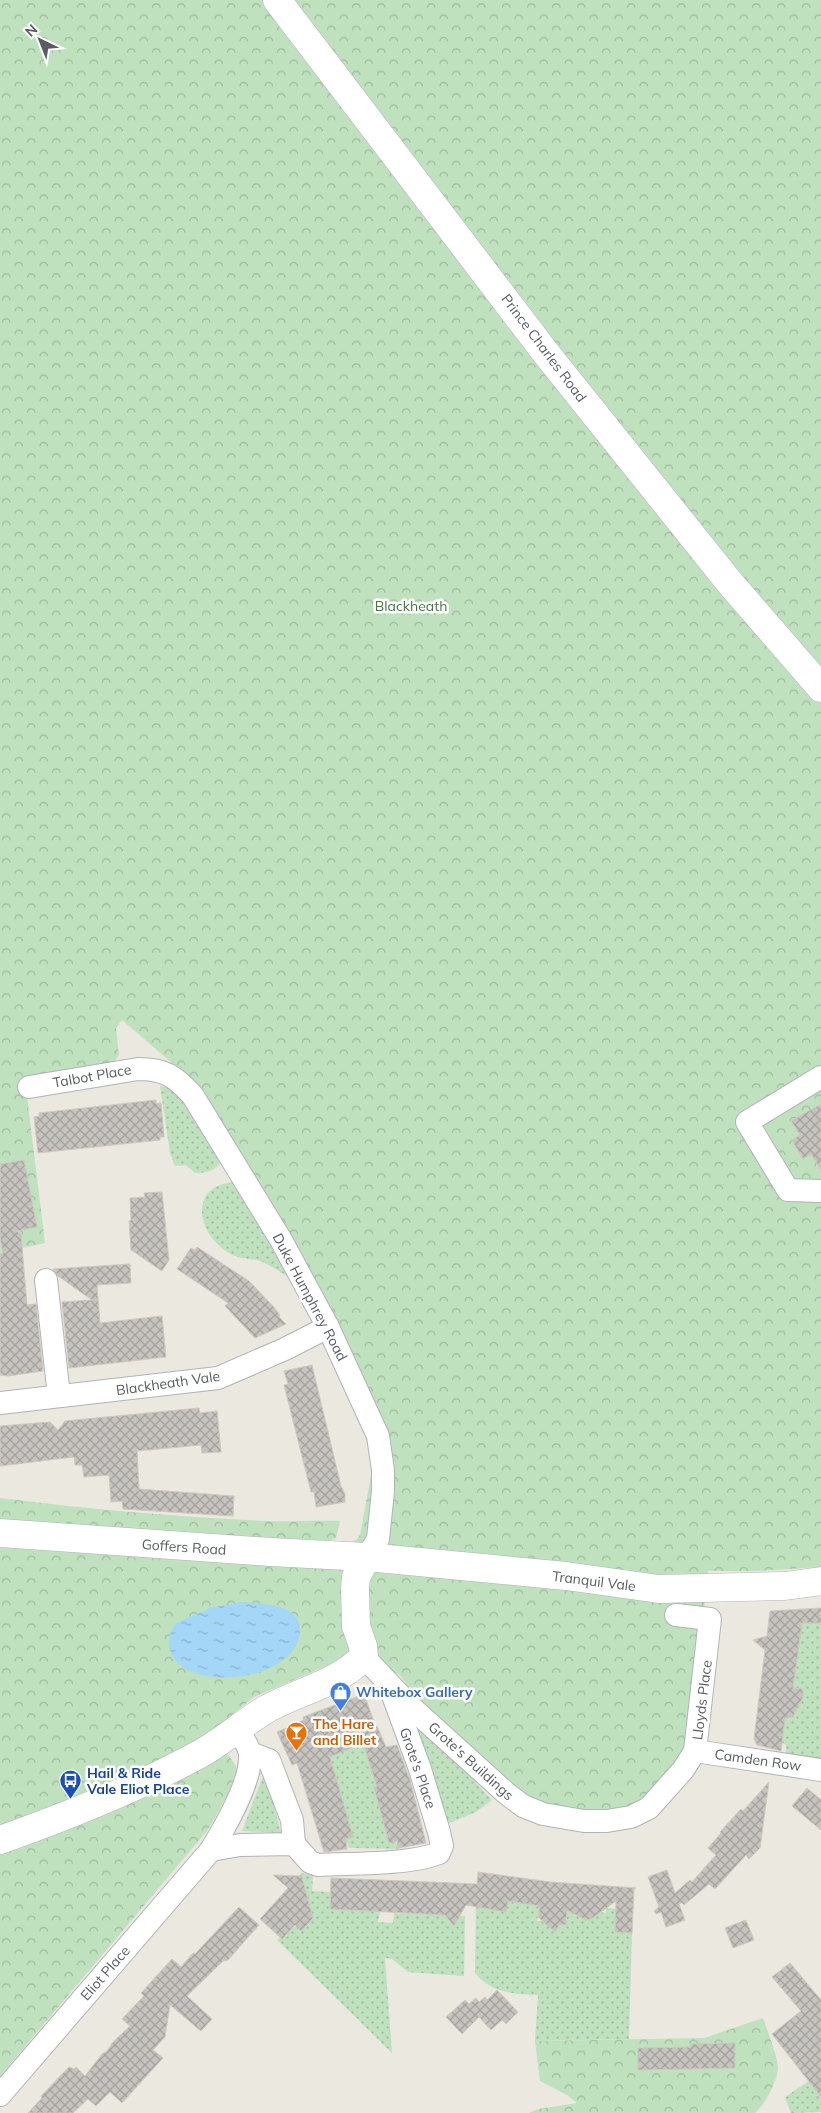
<svg xmlns="http://www.w3.org/2000/svg" width="821" height="2113" font-family="Mulish,sans-serif">
<style>
.grass{fill:url(#grass-dots)}
.forest{fill:url(#forest-crowns)}
.water{fill:url(#water-ripples)}
.building{fill:url(#building-cross-hatch);stroke:#cfc9bf}
.lines{fill:none;stroke-linecap:round;stroke-linejoin:round}
.minor-casing{stroke:#b1b3b7;stroke-width:24}
.tertiary-casing{stroke:#b1b3b7;stroke-width:29}
.minor{stroke:#fff;stroke-width:22}
.tertiary{stroke:#fff;stroke-width:28}
.labels{text-anchor:middle;dominant-baseline:central;stroke-width:5;stroke-linejoin:round;paint-order:stroke}
.street-label{font-size:14px;fill:#595c60;stroke:#fff}
.park-label{font-size:14px;fill:#3b7d3c;stroke:#fff}
.shop-label{font-size:14px;font-weight:bold;fill:#366cbe;stroke:#fff;text-anchor:start}
.food-label{font-size:14px;font-weight:bold;fill:#c56008;stroke:#fff;text-anchor:start}
.transit-label{font-size:14px;font-weight:bold;fill:#164399;stroke:#fff;text-anchor:start}
</style>
<defs>
<pattern id="grass-dots" width="8" height="8" patternUnits="userSpaceOnUse" patternTransform="scale(1.25)"><rect width="8" height="8" fill="#bfe1be"/><path d="M2 2h.1M6 6h.1" fill="none" stroke="#9eba9e" stroke-width="1.8" stroke-linecap="round"/></pattern>
<pattern id="forest-crowns" width="20" height="18" patternUnits="userSpaceOnUse" patternTransform="scale(1.25)"><rect width="20" height="18" fill="#bfe1be"/><path d="M2 6a3 3 0 1 1 6 0M12 15a3 3 0 1 1 6 0" fill="none" stroke="#9eba9e"/></pattern>
<pattern id="water-ripples" width="26" height="14" patternUnits="userSpaceOnUse" patternTransform="scale(1.25)"><rect width="26" height="14" fill="#a4d6f7"/><path d="M2 4q2-2 4 0t4 0M15 11q2-2 4 0t4 0" fill="none" stroke="#89b1cb"/></pattern>
<pattern id="building-cross-hatch" width="8" height="8" patternUnits="userSpaceOnUse" patternTransform="scale(1.25)"><rect width="8" height="8" fill="#c6c3be"/><path d="M0 0l8 8M0 8l8-8" fill="none" stroke="#a4a29e"/></pattern>
</defs>
<rect width="100%" height="100%" fill="#ebe8e0"/>
<g class="grass">
<path d="M160 1086 169 1088 179 1093 222 1161C214 1171 208 1173 195 1173L186 1165 175 1166 170 1153Z"/>
<path d="M232 1182 240 1185 291 1278C281 1273 271 1265 260 1261 253 1258 244 1260 238 1257 218 1250 197 1226 203 1203 207 1189 219 1184 232 1182Z"/>
<polygon points="801,1622 817,1622 821,1623 821,1760 786,1755 786,1745 782,1743 785,1718 793,1717 803,1697 803,1689 785,1687 785,1674 795,1675"/>
<polygon points="418,1727 465,1771 492,1800 476,1812 447,1824 415,1729"/>
<polygon points="363,1742 377,1787 375,1788 389,1843 396,1841 398,1849 349,1848 346,1839 353,1837 320,1743 337,1754"/>
<polygon points="265,1771 281,1833 242,1831"/>
<polygon points="301,1873 313,1875 312,1891 331,1892 380,1911 378,1922 393,1923 394,1913 446,1915 453,1922 460,1916 465,1916 464,1976 408,1972 392,1959 385,1958 392,2053 277,1940 280,1937 283,1938 295,1925 301,1931 307,1895"/>
<path d="M476 1897 488 1898V1909L505 1912 508 1901 540 1906 537 1921H547L552 1930 558 1928 560 1924 566 1925 567 1907 586 1920 591 1919 597 1912 606 1913V1908L616 1909 615 1932 632 1933 629 2039 535 2041 538 1995C514 1994 491 1993 475 1973Z"/>
<polygon points="809,2081 821,2098 821,2112 791,2113 785,2097"/>
</g>
<g class="forest">
<path d="M0 0H821V1567L756 1571H708C704 1612 700 1652 694 1693 692 1707 692 1724 687 1738 678 1767 645 1803 615 1812 609 1814 599 1812 592 1812 562 1810 543 1806 517 1789L416 1697 399 1674 333 1663 254 1697 212 1731 236 1766V1774L226 1798 207 1831 0 2076V1498C89 1509 178 1517 267 1521 291 1522 315 1520 340 1521L336 1538 325 1542C337 1543 353 1548 360 1535L371 1476 372 1462 369 1439 280 1248 175 1082 172 1063 122 1020 116 1028 119 1055 113 1063 25 1080 45 1243 0 1253Z"/>
<path d="M763 2018C767 2030 778 2057 778 2068 778 2080 764 2106 755 2113H529L538 2109 577 2103 567 2095 540 2081 535 2041 704 2038Z"/>
</g>
<path class="water" d="M242 1602C261 1605 301 1602 300 1631 298 1684 173 1696 169 1644 169 1636 171 1630 176 1623L210 1608Z"/>
<g class="building">
<polygon points="156,1100 156,1104 161,1103 164,1137 160,1137 160,1140 38,1153 34,1117 39,1116 39,1113"/>
<polygon points="821,1104 821,1170 811,1154 803,1159 792,1140 800,1135 791,1121"/>
<polygon points="24,1160 37,1227 16,1231 21,1234 27,1305 36,1304 43,1371 8,1376 0,1375 0,1254 3,1253 0,1238 0,1164"/>
<polygon points="162,1192 169,1260 162,1271 131,1250 129,1221 131,1220 130,1198 145,1197 144,1193"/>
<polygon points="197,1247 249,1281 273,1306 280,1315 279,1317 286,1324 255,1338 225,1306 228,1303 177,1269 191,1248 195,1250"/>
<polygon points="130,1264 131,1283 97,1285 100,1323 162,1316 166,1357 69,1368 62,1302 92,1300 58,1276 53,1269"/>
<polygon points="312,1365 341,1486 345,1494 345,1502 316,1507 314,1492 311,1492 284,1385 288,1384 284,1371"/>
<polygon points="199,1408 200,1413 217,1411 221,1452 202,1453 201,1445 137,1451 139,1489 234,1496 233,1516 123,1509 122,1501 111,1502 109,1475 84,1477 82,1465 75,1465 74,1457 0,1466 0,1426 50,1422 58,1430 65,1421"/>
<polygon points="821,1608 821,1623 802,1623 793,1688 803,1689 803,1697 793,1717 785,1718 781,1751 757,1745 754,1739 765,1650 753,1640 767,1636 770,1611"/>
<polygon points="364,1694 376,1727 377,1726 386,1747 397,1745 410,1780 426,1843 398,1848 397,1841 389,1843 374,1787 377,1787 363,1743 330,1757 353,1837 346,1839 347,1849 324,1852 297,1763 292,1765 277,1732 304,1720 303,1717"/>
<polygon points="769,1782 760,1848 749,1859 746,1855 715,1889 709,1884 684,1905 682,1903 679,1904 685,1920 666,1927 661,1912 656,1914 654,1911 659,1907 648,1877 667,1870 675,1893 690,1880 692,1882 716,1855 708,1848 721,1833 720,1832 741,1809 743,1811"/>
<polygon points="807,1788 821,1800 821,1830 792,1806"/>
<polygon points="478,1872 550,1882 636,1888 634,1889 632,1933 615,1932 616,1901 591,1919 586,1920 567,1910 566,1925 560,1924 555,1932 538,1917 540,1906 508,1901 506,1912 466,1905 454,1926 445,1915 330,1909 331,1878 477,1884"/>
<polygon points="301,1874 313,1918 301,1931 295,1925 282,1939 260,1919 288,1888 273,1875 299,1876"/>
<polygon points="239,1907 259,1925 228,1960 223,1961 187,1996 212,2019 201,2031 170,2005 165,2037 153,2050 163,2058 122,2103 110,2092 96,2106 88,2099 73,2113 28,2113 42,2098 41,2096 69,2067 74,2069 76,2067 85,2076 102,2054 107,2051 113,2042 130,2026 122,2019 144,1996 141,1993 172,1959 181,1967 193,1953 195,1954"/>
<polygon points="746,1920 754,1940 733,1948 725,1928"/>
<polygon points="790,1963 821,2000 821,2097 772,2034 801,2011 772,1977"/>
<polygon points="497,1990 518,2012 506,2024 502,2020 491,2030 479,2017 462,2034 446,2017 465,2000 469,2004 476,1998 479,2002 485,1997 487,2000"/>
<polygon points="735,2043 735,2068 638,2070 638,2048 691,2047 691,2044"/>
</g>
<g class="lines">
<defs>
<g id="minor">
<polyline points="821,1077 747,1122 788,1190 821,1191"/>
<path d="M29 1087 138 1069C165 1069 175 1076 193 1096L281 1240 328 1327 378 1436 383 1470V1491L378 1539 367 1557"/>
<polyline points="46,1280 59,1396"/>
<polyline points="0,1403 218,1378 285,1349 328,1327"/>
<polyline points="364,1657 412,1708 506,1793 523,1806 543,1814 584,1821 607,1821 631,1817 649,1808 683,1770 695,1751 710,1619 676,1615"/>
<polyline points="695,1751 821,1770"/>
<polyline points="250,1753 269,1760 292,1820 294,1844"/>
<path d="M211 1850 240 1845 294 1844 310 1862 318 1865C351 1863 410 1865 439 1853L442 1846 439 1832 420 1769 391 1690"/>
<path d="M0 2095 211 1850C225 1827 252 1781 250 1754 249 1746 242 1737 238 1730"/>
</g>
<g id="tertiary">
<polyline points="277,0 545,352 730,583 821,688"/>
<polyline points="0,1533 271,1552 367,1557 566,1576 659,1589 785,1586 821,1581"/>
<path d="M0 1840C68 1816 135 1789 198 1755 222 1742 242 1724 265 1710 298 1691 336 1685 364 1657L363 1646 356 1626 355 1589 356 1577 367 1557"/>
</g>
</defs>
<use href="#minor" class="minor-casing"/>
<use href="#tertiary" class="tertiary-casing"/>
<use href="#minor" class="minor"/>
<use href="#tertiary" class="tertiary"/>
</g>
<defs>
<symbol id="shop-pin" viewBox="-11 -11 22 30"><path d="M0 17L-7.5 6A9.5 9.5 0 1 1 7.5 6Z" fill="#3f7fe0" stroke="#fff"/><path d="M-5-2.5h2.3a2.7 3.5 0 0 1 5.4 0H5L5.5 6h-11ZM-1.5-2.5h3a1.5 2.3 0 0 0-3 0Z" fill="#fff"/></symbol>
<symbol id="bar-pin" viewBox="-11 -11 22 30"><path d="M0 17L-7.5 6A9.5 9.5 0 1 1 7.5 6Z" fill="#e8710a" stroke="#fff"/><path d="M-6-5H6L.8 .8V4.5H3.5V6h-7V4.5H-.8V.8Z" fill="#fff"/></symbol>
<symbol id="bus-pin" viewBox="-11 -11 22 30"><path d="M0 17L-7.5 6A9.5 9.5 0 1 1 7.5 6Z" fill="#1a4fb4" stroke="#fff"/><path d="M-5-6H5V4H4V6H2V4H-2V6H-4V4H-5ZM-3.5-4V0h7V-4ZM-3.5 1.2v1.5H-2V1.2ZM2 1.2v1.5H3.5V1.2Z" fill="#fff"/></symbol>
</defs>
<g fill-rule="evenodd">
<use href="#shop-pin" x="328" y="1680" width="25" height="34"/>
<use href="#bar-pin" x="284" y="1720" width="25" height="34"/>
<use href="#bus-pin" x="58" y="1768" width="25" height="34"/>
</g>
<g class="labels">
<g class="street-label">
<text transform="translate(544 348) rotate(53)">Prince Charles Road</text>
<text transform="translate(92 1076) rotate(-10)">Talbot Place</text>
<text transform="translate(310 1297) rotate(62)">Duke Humphrey Road</text>
<text transform="translate(168 1383) rotate(-8)">Blackheath Vale</text>
<text transform="translate(184 1547) rotate(4)">Goffers Road</text>
<text transform="translate(594 1581) rotate(7)">Tranquil Vale</text>
<text transform="translate(702 1700) rotate(-83)">Lloyds Place</text>
<text transform="translate(758 1760) rotate(8)">Camden Row</text>
<text transform="translate(471 1761) rotate(42)">Grote's Buildings</text>
<text transform="translate(418 1768) rotate(71)">Grote's Place</text>
<text transform="translate(105 1973) rotate(-49)">Eliot Place</text>
</g>
<g class="park-label">
<text x="411" y="606">Blackheath</text>
</g>
<g class="shop-label">
<text x="356" y="1692">Whitebox Gallery</text>
</g>
<g class="food-label">
<text x="313" y="1724">The Hare<tspan x="313" dy="16">and Billet</tspan></text>
</g>
<g class="transit-label">
<text x="87" y="1773">Hail &amp; Ride<tspan x="87" dy="16">Vale Eliot Place</tspan></text>
</g>
</g>
<g transform="translate(40 40) rotate(317)" stroke="#ffffff" stroke-width="4" paint-order="stroke">
<path d="M0-4L9 19L0 12L-9 19Z" fill="#595c60"/>
<text y="-8" font-size="14" font-weight="bold" text-anchor="middle" fill="#595c60">N</text>
</g>
</svg>
